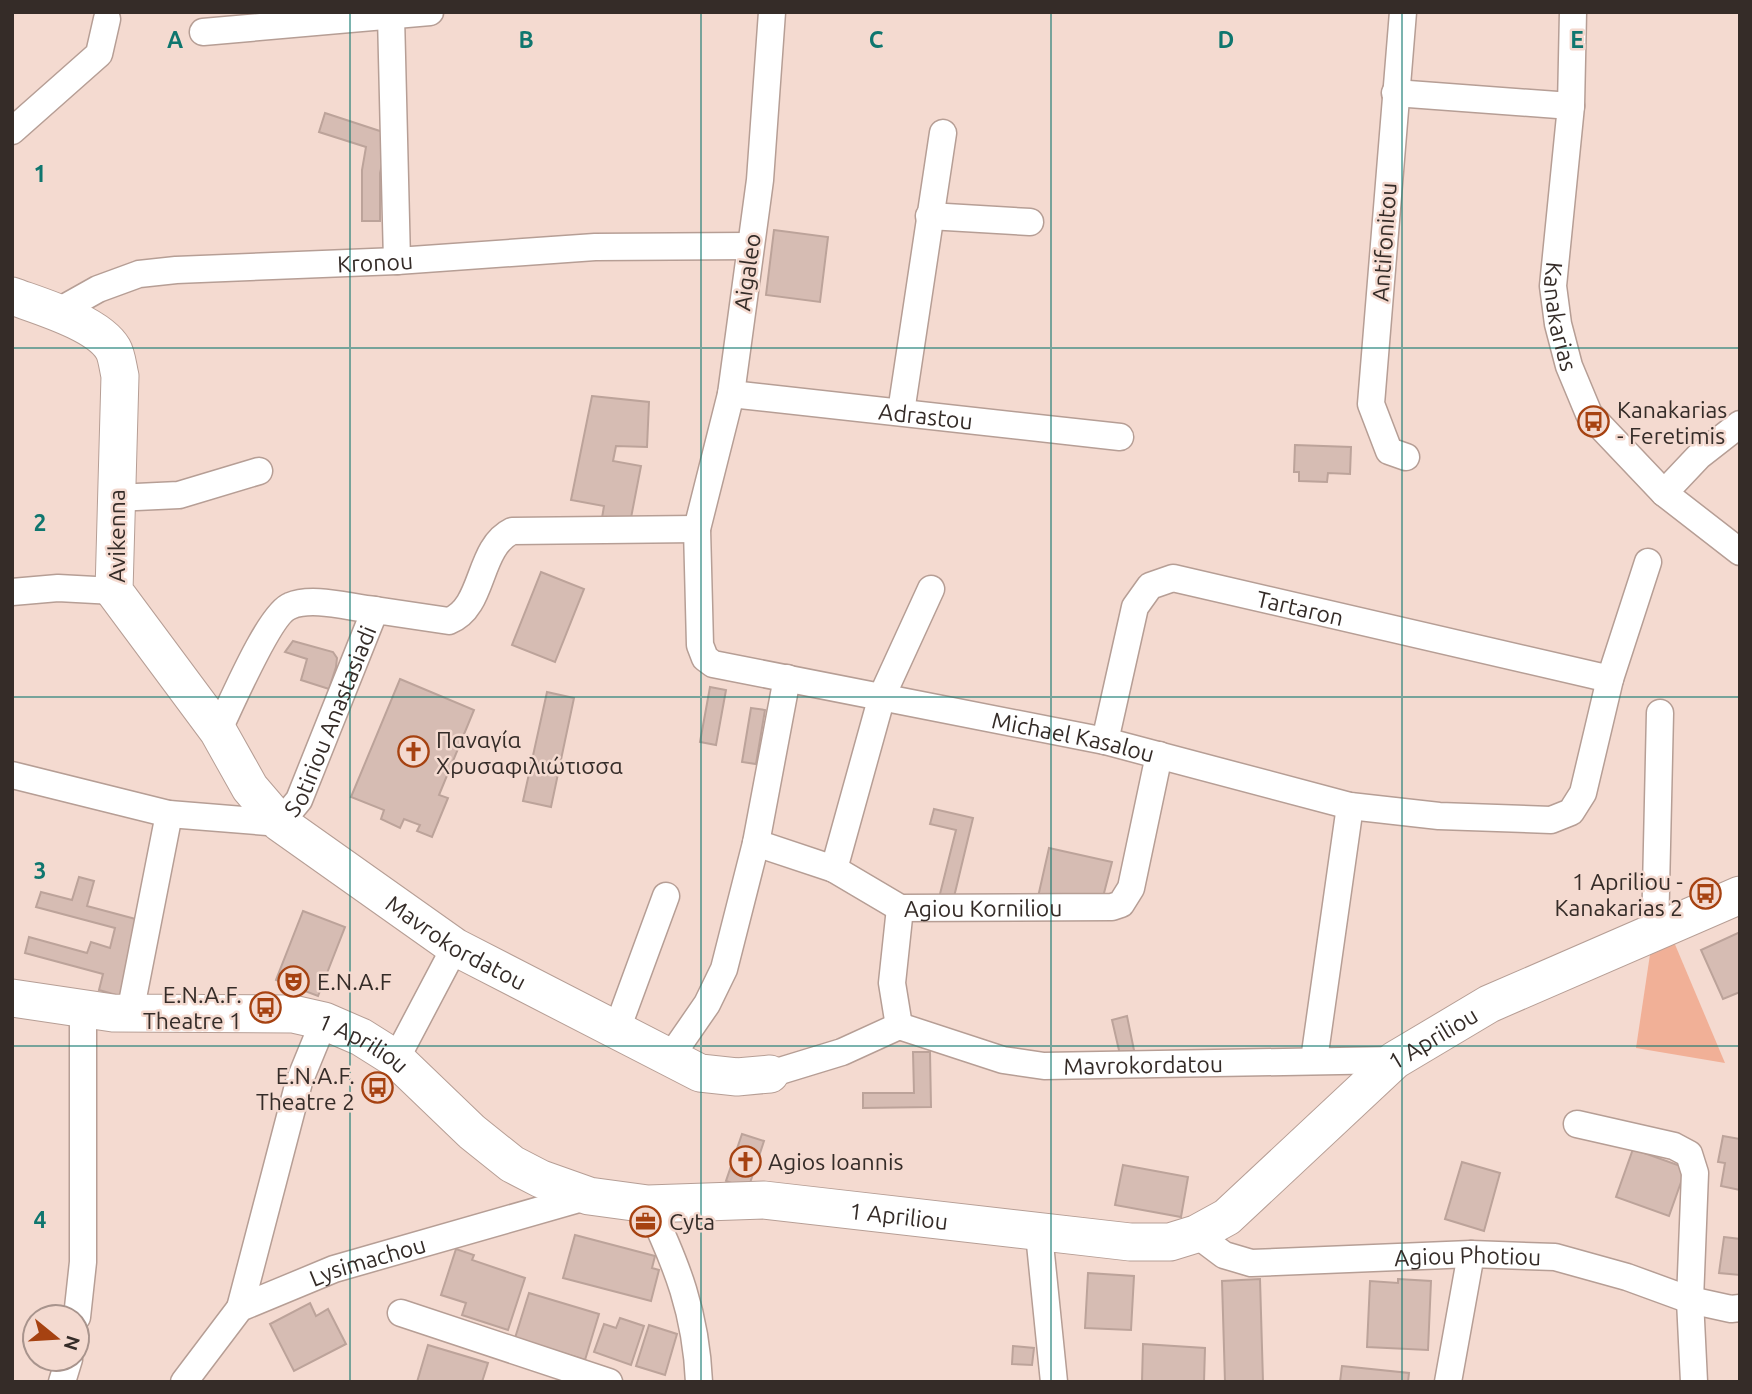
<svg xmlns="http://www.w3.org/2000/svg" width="1752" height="1394" font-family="Ubuntu,sans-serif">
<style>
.green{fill:#f1b097}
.building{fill:#d6bcb3;stroke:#bca39a;stroke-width:2}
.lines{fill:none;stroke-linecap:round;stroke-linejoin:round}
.street-casing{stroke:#b69e95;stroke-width:29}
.secondary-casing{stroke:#b69e95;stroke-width:39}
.street{stroke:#fff;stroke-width:26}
.secondary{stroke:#fff;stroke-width:37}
.grid{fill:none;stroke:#0f766e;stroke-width:2;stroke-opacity:0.55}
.labels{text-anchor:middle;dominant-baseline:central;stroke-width:5;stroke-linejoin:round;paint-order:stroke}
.street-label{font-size:23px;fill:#352c28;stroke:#f4dad0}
.poi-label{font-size:23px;fill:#352c28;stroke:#f4dad0;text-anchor:start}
.grid-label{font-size:23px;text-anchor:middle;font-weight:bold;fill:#0f766e;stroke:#f4dad0;stroke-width:5;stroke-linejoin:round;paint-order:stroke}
</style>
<rect width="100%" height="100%" fill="#f4dad0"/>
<polygon class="green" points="1671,935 1725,1063 1636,1048 1652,941"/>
<g class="building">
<polygon points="325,113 389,134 380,173 380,221 362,221 362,170 366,147 319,132"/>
<polygon points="774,230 828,237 820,302 766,295"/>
<polygon points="592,396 649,402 647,447 616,446 613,461 641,466 630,523 602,518 604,506 571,500"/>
<polygon points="1295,445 1351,447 1350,474 1328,473 1327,482 1299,481 1299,472 1294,472"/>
<polygon points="541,572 584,589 555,662 512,645"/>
<polygon points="293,641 333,652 337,658 336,667 329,689 301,680 307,659 285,652"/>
<polygon points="400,679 474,710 439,795 448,798 432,837 417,831 420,825 404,819 400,828 381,819 384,810 351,797"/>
<polygon points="710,687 726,690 716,745 700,742"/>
<polygon points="547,692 574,698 551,807 523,801"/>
<polygon points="751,708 765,710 756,764 742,762"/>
<polygon points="934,809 973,818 953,901 939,898 956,830 930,824"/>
<polygon points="1049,848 1112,862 1103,897 1038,897"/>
<polygon points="79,877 94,881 87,906 143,921 123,997 99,990 103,974 25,953 29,937 87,953 91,942 110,948 115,928 36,907 41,892 72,900"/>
<polygon points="303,911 345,927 318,996 276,980"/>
<polygon points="1740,932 1740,992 1723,999 1701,950"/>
<polygon points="1127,1016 1135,1055 1121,1059 1112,1020"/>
<polygon points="913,1052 930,1052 931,1107 863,1108 863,1093 914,1093"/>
<polygon points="742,1134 764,1141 748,1189 726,1181"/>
<polygon points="1723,1136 1740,1139 1740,1190 1721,1186 1725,1163 1718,1162"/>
<polygon points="1633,1149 1686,1168 1669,1216 1616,1197"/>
<polygon points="1462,1162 1500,1173 1484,1231 1445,1219"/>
<polygon points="1123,1165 1188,1177 1181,1217 1115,1205"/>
<polygon points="575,1235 655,1256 652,1268 659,1270 651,1301 563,1278"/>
<polygon points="1724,1237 1740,1239 1740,1275 1719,1273"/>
<polygon points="456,1249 474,1255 472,1260 525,1278 508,1330 462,1315 466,1303 441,1295"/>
<polygon points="1088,1273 1134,1276 1131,1330 1085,1328"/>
<polygon points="1260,1279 1263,1382 1225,1382 1222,1281"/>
<polygon points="1398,1279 1431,1281 1428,1350 1367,1347 1370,1281 1398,1283"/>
<polygon points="529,1293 599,1314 585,1360 515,1338"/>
<polygon points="310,1303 316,1316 328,1309 346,1344 294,1371 270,1324"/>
<polygon points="620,1318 644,1326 631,1365 594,1352 604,1324 616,1328"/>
<polygon points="649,1325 677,1334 665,1375 636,1366"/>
<polygon points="1143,1344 1205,1348 1204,1382 1142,1382"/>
<polygon points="428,1345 488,1363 482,1382 417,1382"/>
<polygon points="1013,1346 1034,1348 1032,1365 1012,1364"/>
<polygon points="1342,1366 1409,1373 1408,1382 1340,1382"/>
</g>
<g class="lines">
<defs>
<g id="street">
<path id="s1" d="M772 12 760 180 731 394 697 529 700 645 705 658 713 664 1105 741 1350 806 1439 816 1551 820 1571 812 1583 793 1610 679 1648 562"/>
<polyline points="1403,12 1371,404 1389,451 1406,457"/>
<path id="s2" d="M1573 12 1571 106 1553 286 1558 324 1569 366 1589 414 1664 493 1740 552"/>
<polyline points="391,16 397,261"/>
<polyline points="203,32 430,12"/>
<polyline points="1395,93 1571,106"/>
<polyline points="12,131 99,54 107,19"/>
<polyline points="929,216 1030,222"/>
<path id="s3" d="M57 312 98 289 139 274 176 270 397 261 595 247 750 246"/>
<path id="s4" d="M731 394 1120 437"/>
<polyline points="901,412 943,133"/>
<polyline points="1664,493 1699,456 1740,424"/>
<polyline points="115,498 179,495 259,471"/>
<polyline points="12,592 58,588 114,591"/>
<path d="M218 731C230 707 269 614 290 606 313 596 351 608 375 610"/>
<path id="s5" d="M1105 741 1135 607 1150 586 1173 578 1610 679"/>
<path id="s6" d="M12 775 169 814 280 823 299 800 375 610 449 621C485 607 477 548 512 531L697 529"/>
<path id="s7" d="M756 843 834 869 900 908 1112 907 1121 904 1131 888 1159 755"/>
<polyline points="834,869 882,696 931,589"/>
<polyline points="1655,933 1660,713"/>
<polyline points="130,1013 169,814"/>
<polyline points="899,1026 892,983 900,908"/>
<polyline points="616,1032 666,896"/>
<polyline points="396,1059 455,947"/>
<polyline points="669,1059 707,1004 724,969 756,843 787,678"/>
<polyline points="1314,1060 1350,806"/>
<path id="s8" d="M770 1074 842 1052 899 1026 1003 1060 1044 1066 1395 1060"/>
<polyline points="1577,1124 1674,1146 1689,1154 1695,1173 1690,1300 1694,1382"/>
<path d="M648 1204C677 1265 696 1313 699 1382"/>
<polyline points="1039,1234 1054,1382"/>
<path id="s9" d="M1196 1234 1224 1255 1251 1263 1471 1254 1555 1257 1627 1277 1690 1300 1731 1309 1740 1308"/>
<polyline points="240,1308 299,1082 324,1021"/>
<polyline points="401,1313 609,1382"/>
<polyline points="77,1317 83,1262 83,1011"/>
<polyline points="62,1382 69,1359"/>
<path id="s10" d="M184 1382 240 1308 334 1269 589 1196"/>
<polyline points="1448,1382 1471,1254"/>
</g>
<g id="secondary">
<path id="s11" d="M12 296C39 306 98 323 113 349 117 356 118 368 120 376L114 591 218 731 250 788 280 823 455 947 700 1073 737 1077 770 1074"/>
<path id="s12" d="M12 998 113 1013 293 1014 324 1021 361 1037 396 1059 472 1132 512 1164 541 1179 589 1196 648 1204 764 1200 1130 1242H1170L1196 1234 1227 1217 1395 1060 1489 1004 1740 895"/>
</g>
</defs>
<use href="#street" class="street-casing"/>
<use href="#secondary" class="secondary-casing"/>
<use href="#street" class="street"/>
<use href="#secondary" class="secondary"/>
</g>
<path class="grid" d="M350 12V1382M701 12V1382M1051 12V1382M1402 12V1382M12 348H1740M12 697H1740M12 1046H1740"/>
<defs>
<symbol id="bus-ring" viewBox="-11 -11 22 22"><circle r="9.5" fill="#f4dad0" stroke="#a64211" stroke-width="1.5"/><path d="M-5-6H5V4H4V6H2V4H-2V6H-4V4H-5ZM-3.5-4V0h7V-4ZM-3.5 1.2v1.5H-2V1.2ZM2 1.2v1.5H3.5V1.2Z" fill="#a64211"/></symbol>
<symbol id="church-ring" viewBox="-11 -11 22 22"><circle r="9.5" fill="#f4dad0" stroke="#a64211" stroke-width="1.5"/><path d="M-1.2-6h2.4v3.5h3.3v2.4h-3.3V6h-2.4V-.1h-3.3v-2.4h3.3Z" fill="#a64211"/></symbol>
<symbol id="theatre-ring" viewBox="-11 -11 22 22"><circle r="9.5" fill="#f4dad0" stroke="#a64211" stroke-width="1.5"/><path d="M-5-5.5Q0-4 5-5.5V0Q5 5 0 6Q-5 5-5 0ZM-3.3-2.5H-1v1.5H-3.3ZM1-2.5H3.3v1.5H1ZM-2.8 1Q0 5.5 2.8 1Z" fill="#a64211"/></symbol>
<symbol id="office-ring" viewBox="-11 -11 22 22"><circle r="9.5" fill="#f4dad0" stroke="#a64211" stroke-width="1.5"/><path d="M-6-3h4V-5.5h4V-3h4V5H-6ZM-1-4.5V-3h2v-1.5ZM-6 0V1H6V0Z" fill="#a64211"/></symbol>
</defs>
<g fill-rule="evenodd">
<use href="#bus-ring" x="1576" y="404" width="35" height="35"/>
<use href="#church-ring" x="396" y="734" width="35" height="35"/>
<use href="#bus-ring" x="1688" y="876" width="35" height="35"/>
<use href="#theatre-ring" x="276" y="964" width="35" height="35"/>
<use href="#bus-ring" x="248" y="990" width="35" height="35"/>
<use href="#bus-ring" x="360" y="1070" width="35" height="35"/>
<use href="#church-ring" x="728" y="1144" width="35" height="35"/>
<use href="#office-ring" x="628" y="1204" width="35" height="35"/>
</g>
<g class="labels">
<g class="street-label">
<text transform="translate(1384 242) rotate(-86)">Antifonitou</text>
<text stroke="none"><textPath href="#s3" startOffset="327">Kronou</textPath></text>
<text transform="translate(747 272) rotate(-82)">Aigaleo</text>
<text stroke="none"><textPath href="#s2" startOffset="306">Kanakarias</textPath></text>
<text stroke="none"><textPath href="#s4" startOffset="196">Adrastou</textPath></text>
<text transform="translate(116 536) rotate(-90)">Avikenna</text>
<text stroke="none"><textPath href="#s5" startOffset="318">Tartaron</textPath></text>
<text stroke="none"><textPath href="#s6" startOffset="388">Sotiriou Anastasiadi</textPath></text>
<text stroke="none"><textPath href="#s1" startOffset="1031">Michael Kasalou</textPath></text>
<text stroke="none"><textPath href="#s7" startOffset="242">Agiou Korniliou</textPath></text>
<text stroke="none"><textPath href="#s11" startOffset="858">Mavrokordatou</textPath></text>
<text stroke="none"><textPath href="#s12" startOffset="1556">1 Apriliou</textPath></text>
<text stroke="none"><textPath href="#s12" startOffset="359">1 Apriliou</textPath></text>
<text stroke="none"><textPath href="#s8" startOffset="388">Mavrokordatou</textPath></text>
<text stroke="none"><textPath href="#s12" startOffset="947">1 Apriliou</textPath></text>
<text stroke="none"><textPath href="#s9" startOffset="280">Agiou Photiou</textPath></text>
<text stroke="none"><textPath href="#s10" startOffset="229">Lysimachou</textPath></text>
</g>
<g class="poi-label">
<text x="1617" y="409">Kanakarias<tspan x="1617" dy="26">- Feretimis</tspan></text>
<text x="436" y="739">Παναγία<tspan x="436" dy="26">Χρυσαφιλιώτισσα</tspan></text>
<text x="1683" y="881" text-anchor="end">1 Apriliou -<tspan x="1683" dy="26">Kanakarias 2</tspan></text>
<text x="317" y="981">E.N.A.F</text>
<text x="242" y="994" text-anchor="end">E.N.A.F.<tspan x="242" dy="26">Theatre 1</tspan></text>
<text x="355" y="1075" text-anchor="end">E.N.A.F.<tspan x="355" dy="26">Theatre 2</tspan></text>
<text x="768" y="1161">Agios Ioannis</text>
<text x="669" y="1221">Cyta</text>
</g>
</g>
<g class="grid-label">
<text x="175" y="48">A</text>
<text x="526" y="48">B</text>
<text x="876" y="48">C</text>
<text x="1226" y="48">D</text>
<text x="1577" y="48">E</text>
<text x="40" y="182">1</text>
<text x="40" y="531">2</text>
<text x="40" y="879">3</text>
<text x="40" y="1228">4</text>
</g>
<rect width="1752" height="1394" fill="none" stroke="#352c28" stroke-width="28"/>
<g transform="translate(56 1338) rotate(108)"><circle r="33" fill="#f4dad0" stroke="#a8948d" stroke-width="2"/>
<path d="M0-5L12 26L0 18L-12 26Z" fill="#a64211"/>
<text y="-10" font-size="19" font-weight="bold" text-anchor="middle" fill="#352c28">N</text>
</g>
</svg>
